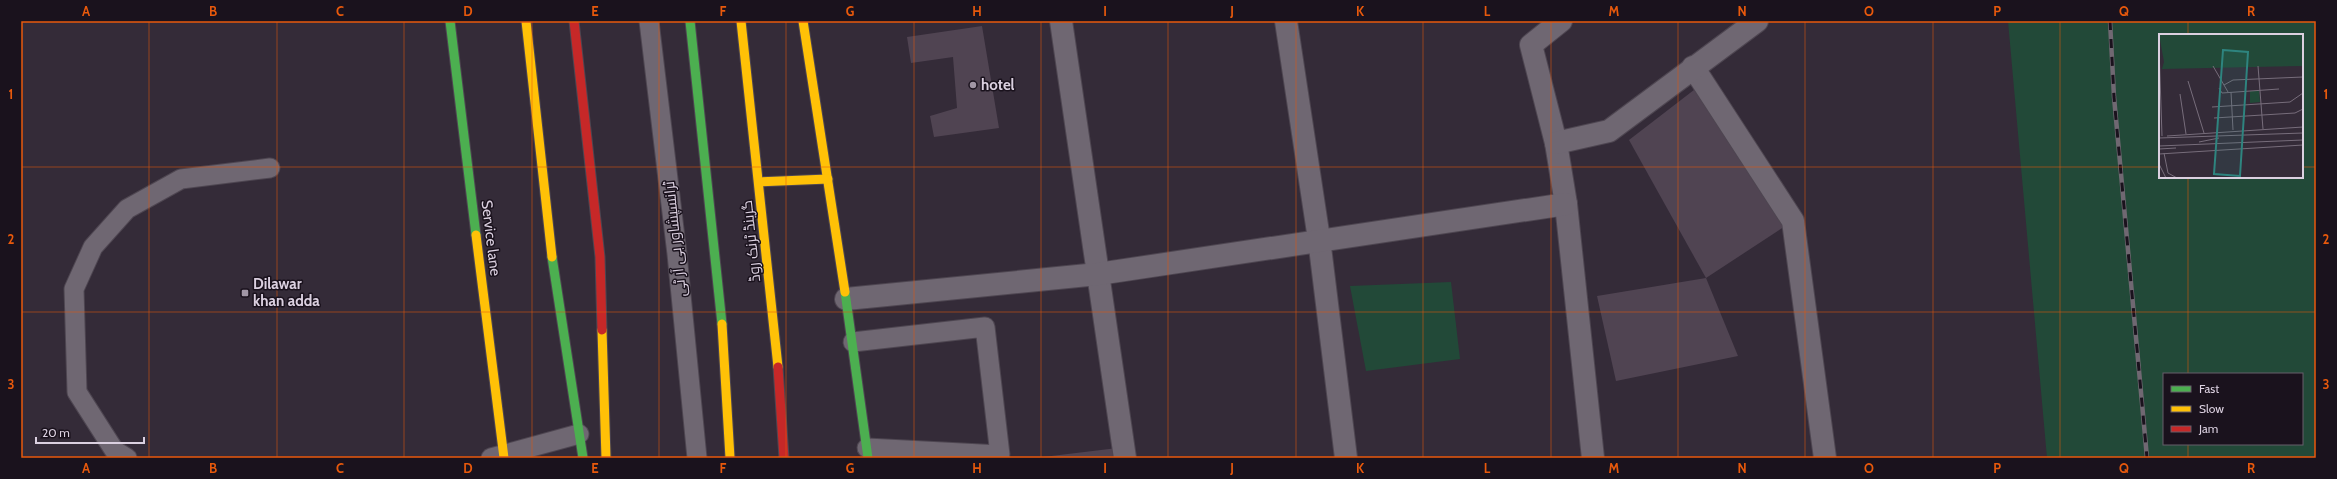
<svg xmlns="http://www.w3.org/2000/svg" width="2337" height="479" font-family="Cabin,Cairo,sans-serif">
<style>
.green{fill:#224938;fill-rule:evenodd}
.building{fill:#504452}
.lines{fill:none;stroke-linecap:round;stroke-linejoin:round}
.lane-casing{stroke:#4e4651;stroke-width:21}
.street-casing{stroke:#4e4651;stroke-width:24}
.fast-casing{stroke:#4e4651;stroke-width:11}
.slow-casing{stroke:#4e4651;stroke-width:11}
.jam-casing{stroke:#4e4651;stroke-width:11}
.lane{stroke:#6f6772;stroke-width:19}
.street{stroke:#6f6772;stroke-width:22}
.fast{stroke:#4caf50;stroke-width:9}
.slow{stroke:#ffc107;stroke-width:9}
.jam{stroke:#c62828;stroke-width:9}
.rail-casing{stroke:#706872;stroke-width:4.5}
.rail{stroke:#1a121d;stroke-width:3;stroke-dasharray:9;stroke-linecap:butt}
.grid{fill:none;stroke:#e8590c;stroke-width:1;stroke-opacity:0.55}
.poi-dot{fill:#a196a5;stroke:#1a121d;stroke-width:1.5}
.labels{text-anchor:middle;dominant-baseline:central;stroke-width:3;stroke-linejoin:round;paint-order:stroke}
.poi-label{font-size:15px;font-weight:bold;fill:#dbd0e0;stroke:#1a121d;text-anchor:start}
.street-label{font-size:15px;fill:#dbd0e0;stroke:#1a121d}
.inset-road{fill:none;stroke:#776d7b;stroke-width:1}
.view{fill:#2e847f;fill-opacity:0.15;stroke:#2e847f;stroke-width:2}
.inset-edge{fill:none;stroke:#dbd0e0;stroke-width:2}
.neatline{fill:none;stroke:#e8590c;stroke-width:1.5}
.grid-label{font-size:13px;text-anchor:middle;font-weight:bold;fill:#e8590c}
</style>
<rect width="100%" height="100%" fill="#342b38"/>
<g class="green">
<path d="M2008 21H2316V458H2047ZM2160 35H2302V177H2160ZM2164 374H2302V444H2164Z"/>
<polygon points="1451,282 1460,359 1366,371 1350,286"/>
</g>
<g class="building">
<polygon points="982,26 999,128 934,137 930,116 957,108 953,57 911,63 907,37"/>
<polygon points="1703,83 1793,221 1706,278 1629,140"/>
<polygon points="1706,278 1738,356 1616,381 1597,296"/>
<polygon points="1134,446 1135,458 1043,458 1043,457"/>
</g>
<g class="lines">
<defs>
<g id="lane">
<polyline points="649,21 677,254 697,458"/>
<polyline points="853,342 985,327 1000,455 867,448"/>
<polyline points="127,458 114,450 77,392 74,289 93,247 127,209 181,179 270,168"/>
<polyline points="491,458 579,434"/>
</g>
<g id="street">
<polyline points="1061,21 1125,458"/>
<polyline points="1286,21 1319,239 1346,458"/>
<polyline points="1561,21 1531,45 1556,143 1566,204 1593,458"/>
<polyline points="1693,67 1793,221 1825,458"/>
<polyline points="1556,143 1609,131 1757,21"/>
<polyline points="846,299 1098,274 1566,204"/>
</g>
<g id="fast">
<polyline points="450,21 476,235"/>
<polyline points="690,21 722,324"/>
<polyline points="552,257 583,458"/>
<polyline points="845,292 868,458"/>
</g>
<g id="slow">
<polyline points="526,21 552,257"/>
<polyline points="741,21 778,367"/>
<polyline points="803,21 845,292"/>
<polyline points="759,182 828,179"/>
<polyline points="476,235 504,458"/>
<polyline points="722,324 730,458"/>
<polyline points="602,330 606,458"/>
</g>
<g id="jam">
<polyline points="574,21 600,257 602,330"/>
<polyline points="778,367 784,458"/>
</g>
</defs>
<use href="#lane" class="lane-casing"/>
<use href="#street" class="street-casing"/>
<use href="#fast" class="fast-casing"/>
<use href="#slow" class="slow-casing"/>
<use href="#jam" class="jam-casing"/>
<use href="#lane" class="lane"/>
<use href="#street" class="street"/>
<use href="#fast" class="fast"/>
<use href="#slow" class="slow"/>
<use href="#jam" class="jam"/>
<defs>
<polyline id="rail" points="2110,21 2114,97 2147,458"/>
</defs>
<use href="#rail" class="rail-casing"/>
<use href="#rail" class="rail"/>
</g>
<path class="grid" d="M149 21V458M277 21V458M404 21V458M532 21V458M659 21V458M786 21V458M914 21V458M1041 21V458M1168 21V458M1296 21V458M1423 21V458M1551 21V458M1678 21V458M1805 21V458M1933 21V458M2060 21V458M2188 21V35M21 167H2160M2302 167H2316M2188 177V374M21 312H2316M2188 444V458"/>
<g class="poi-dot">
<circle cx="973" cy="85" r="4"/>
<rect x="241" y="289" width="8" height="8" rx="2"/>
</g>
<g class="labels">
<g class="poi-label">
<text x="981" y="85">hotel</text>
<text x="253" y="284">Dilawar<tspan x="253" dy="17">khan adda</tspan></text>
</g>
<g class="street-label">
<text transform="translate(491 238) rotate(83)">Service lane</text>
<text transform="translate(675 239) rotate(-96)">ٹرانسپشاور بی آر ٹی</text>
<text transform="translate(751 241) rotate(-96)">گرینڈ ٹرنک روڈ</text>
</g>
</g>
<g transform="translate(2159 34)">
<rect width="144" height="144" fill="#342b38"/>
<path d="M0 0H144V32L3 35 5 28ZM91 57H100L101 68 91 69Z" fill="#224938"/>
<path class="inset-road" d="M0 14 3 102M54 32 69 58M99 32 104 95M29 47 45 99M65 51 74 46 144 43M60 54 63 59 120 55M72 58 74 96M21 60 27 100M53 73 131 68 144 59M55 84 136 79 144 75M8 102 144 93M0 104 144 99M40 108 60 104M0 112 144 106M0 115 17 114M5 119 9 139 18 144M0 120 144 111M0 130 7 144"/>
<path class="view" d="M64 16 89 18 81 142 55 140Z"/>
<rect width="144" height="144" class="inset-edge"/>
</g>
<rect width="2337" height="479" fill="none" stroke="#1a121d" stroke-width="44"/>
<rect x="2163" y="373" width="140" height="72" fill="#1a121d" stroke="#675e6b"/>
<rect x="2171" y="386" width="20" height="6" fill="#4caf50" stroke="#675e6b"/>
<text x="2199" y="393" font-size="12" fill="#dbd0e0">Fast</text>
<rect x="2171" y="406" width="20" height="6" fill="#ffc107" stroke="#675e6b"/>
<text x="2199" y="413" font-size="12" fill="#dbd0e0">Slow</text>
<rect x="2171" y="426" width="20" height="6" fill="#c62828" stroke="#675e6b"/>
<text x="2199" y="433" font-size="12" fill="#dbd0e0">Jam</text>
<path d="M36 437v6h108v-6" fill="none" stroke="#dbd0e0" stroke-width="2"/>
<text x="42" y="437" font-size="12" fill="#dbd0e0" stroke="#1a121d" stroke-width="3" paint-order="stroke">20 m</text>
<rect x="22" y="22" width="2293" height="435" class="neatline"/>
<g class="grid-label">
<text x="86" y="16">A</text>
<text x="213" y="16">B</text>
<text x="340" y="16">C</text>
<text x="468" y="16">D</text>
<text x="595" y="16">E</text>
<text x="723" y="16">F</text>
<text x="850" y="16">G</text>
<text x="977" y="16">H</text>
<text x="1105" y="16">I</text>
<text x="1232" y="16">J</text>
<text x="1360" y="16">K</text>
<text x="1487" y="16">L</text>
<text x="1614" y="16">M</text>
<text x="1742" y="16">N</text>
<text x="1869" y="16">O</text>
<text x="1997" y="16">P</text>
<text x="2124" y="16">Q</text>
<text x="2251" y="16">R</text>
<text x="11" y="99">1</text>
<text x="2326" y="99">1</text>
<text x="11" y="244">2</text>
<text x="2326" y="244">2</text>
<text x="11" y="389">3</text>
<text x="2326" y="389">3</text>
<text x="86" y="473">A</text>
<text x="213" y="473">B</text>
<text x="340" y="473">C</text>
<text x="468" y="473">D</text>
<text x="595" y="473">E</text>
<text x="723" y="473">F</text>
<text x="850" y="473">G</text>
<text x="977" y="473">H</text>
<text x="1105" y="473">I</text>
<text x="1232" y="473">J</text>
<text x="1360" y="473">K</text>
<text x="1487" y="473">L</text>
<text x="1614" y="473">M</text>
<text x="1742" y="473">N</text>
<text x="1869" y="473">O</text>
<text x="1997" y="473">P</text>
<text x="2124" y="473">Q</text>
<text x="2251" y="473">R</text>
</g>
</svg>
